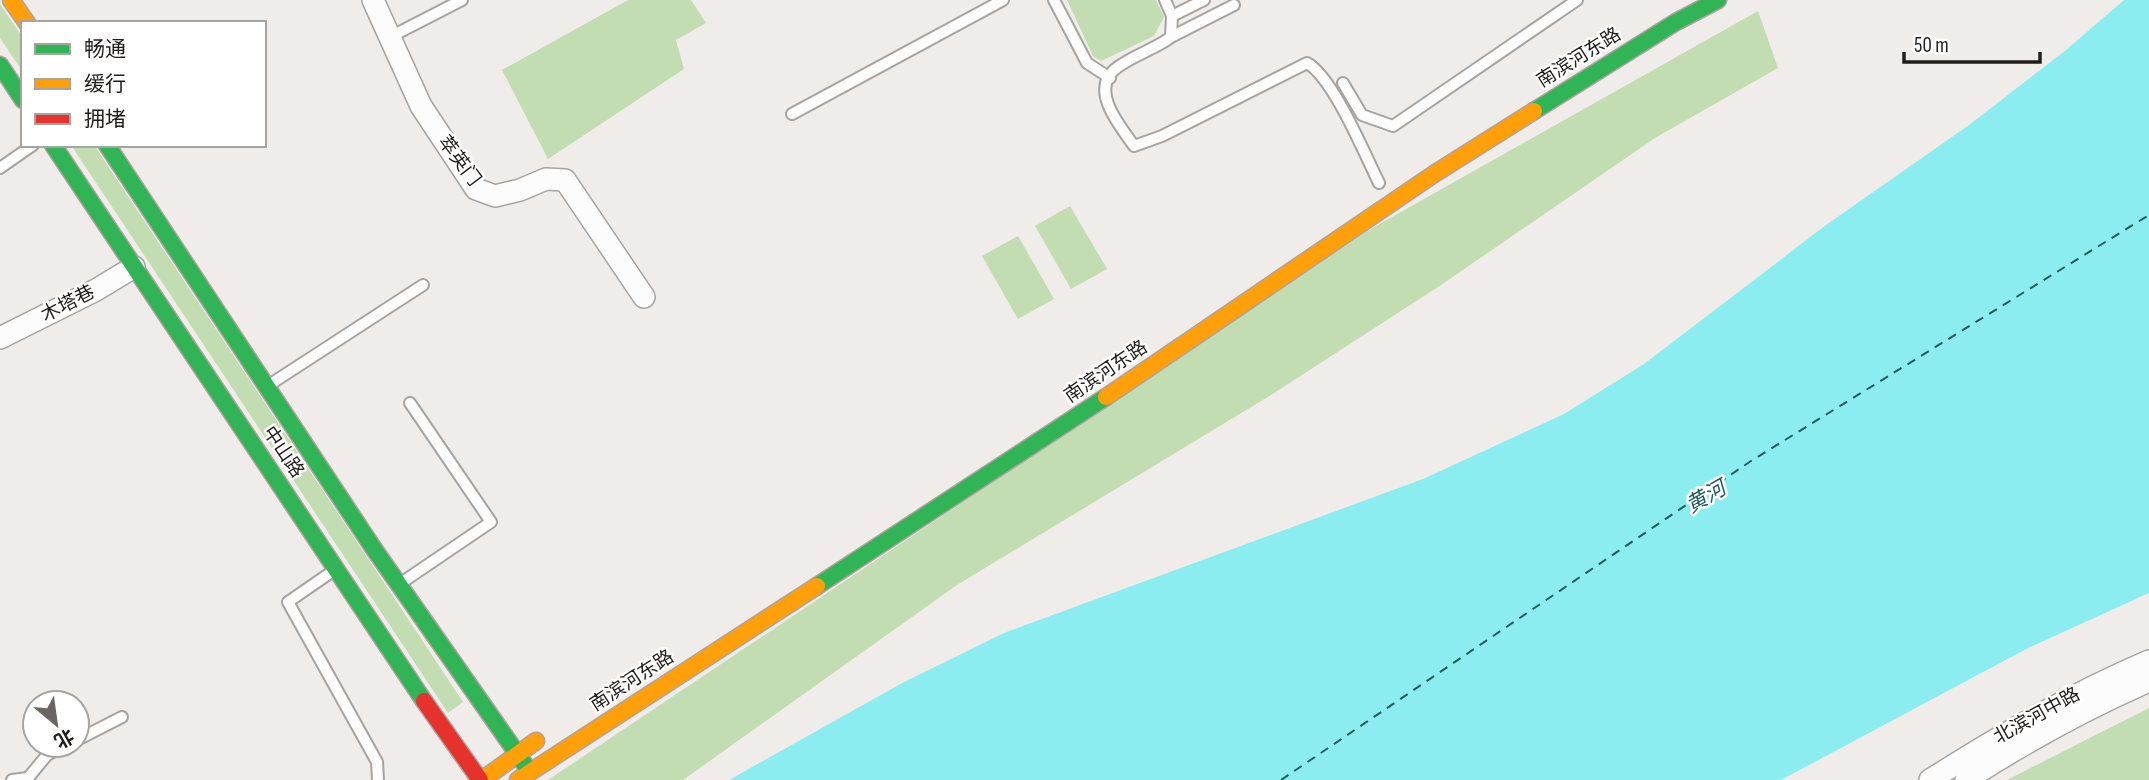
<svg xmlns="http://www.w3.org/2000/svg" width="2149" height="780" font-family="'Sofia Sans Condensed','Noto Sans SC',sans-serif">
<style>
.green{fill:#c1ddb1}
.water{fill:#8cedf0}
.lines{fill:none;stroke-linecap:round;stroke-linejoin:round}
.ferry{stroke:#215b5e;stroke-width:2;stroke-dasharray:9 7;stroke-linecap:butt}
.lane-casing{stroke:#a6a3a1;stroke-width:14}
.street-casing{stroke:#a6a3a1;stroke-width:24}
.fast-casing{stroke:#afa29f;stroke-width:19}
.slow-casing{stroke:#afa29f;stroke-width:19}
.jam-casing{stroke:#afa29f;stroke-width:19}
.lane{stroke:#fdfcfc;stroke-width:10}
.street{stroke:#fdfcfc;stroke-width:21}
.fast{stroke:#30b455;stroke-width:16}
.slow{stroke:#ff9f0a;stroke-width:16}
.jam{stroke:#e5322d;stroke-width:16}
.labels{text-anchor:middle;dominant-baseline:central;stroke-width:5;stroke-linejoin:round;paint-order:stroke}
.street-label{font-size:19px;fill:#1f1c1a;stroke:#fff}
.water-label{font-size:21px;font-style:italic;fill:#215b5e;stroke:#fff}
</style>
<rect width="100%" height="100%" fill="#f0ecea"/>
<g class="green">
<polygon points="628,0 691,0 706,23 676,40 684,69 548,159 502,70"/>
<polygon points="1067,0 1156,0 1164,17 1154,36 1101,61 1093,56"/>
<polygon points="0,4 23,38 23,72 0,38"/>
<polygon points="1758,11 1778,68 1655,138 1441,285 1271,395 957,585 683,780 548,780 1369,230"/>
<polygon points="71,145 94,145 463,702 448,713"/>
<polygon points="1070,206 1107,269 1071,289 1035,226"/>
<polygon points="1018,236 1054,299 1018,319 982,256"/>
<polygon points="2149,708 2149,780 2007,780"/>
</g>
<polygon class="water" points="2124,0 2149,0 2149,593 2028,648 1781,780 729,780 904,682 1004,633 1423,479 1564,414 1644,364 1826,225 1969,125 2066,50"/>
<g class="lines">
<polyline class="ferry" points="1281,780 1751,461 2149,215"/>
<defs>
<g id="lane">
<polyline points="1054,0 1087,63 1110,78"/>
<path d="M1165 0 1172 16 1171 37C1156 49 1126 58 1113 71 1091 93 1121 127 1134 146L1162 136 1307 63C1333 77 1365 155 1379 183"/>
<polyline points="1172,16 1204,0"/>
<polyline points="390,37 462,0"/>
<polyline points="1171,37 1234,5"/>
<polyline points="1343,83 1362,115 1393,126 1577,0"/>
<polyline points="792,114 1003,0"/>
<polyline points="0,168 33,145"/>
<polyline points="269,385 423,285"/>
<polyline points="333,571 288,602 377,762 378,780"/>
<polyline points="401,583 491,522 410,403"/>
<polyline points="77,740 122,717"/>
<polyline points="12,780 28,778"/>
<polyline points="29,780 28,778 47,755 66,745"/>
</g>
<g id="street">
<polyline points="373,0 421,106 476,189 495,196 520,190 546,179 565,180 644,297"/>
<polyline points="0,338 96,290 134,267"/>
<path d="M1930 780C2003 734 2070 695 2149 661"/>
<path d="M1966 780C2025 742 2085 709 2149 681"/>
</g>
<g id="fast">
<polyline points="0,65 23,100"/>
<polyline points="1534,111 1676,22 1718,0"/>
<polyline points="53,145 424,701"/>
<polyline points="107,145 374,549 530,772"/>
<polyline points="817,586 1106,397"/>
</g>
<g id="slow">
<polyline points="11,0 27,23"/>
<polyline points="1106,397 1434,174 1534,111"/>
<polyline points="482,780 536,741"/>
<polyline points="518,780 817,586"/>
</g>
<polyline id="jam" points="424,701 480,780"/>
</defs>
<use href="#lane" class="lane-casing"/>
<use href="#street" class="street-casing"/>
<use href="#fast" class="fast-casing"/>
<use href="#slow" class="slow-casing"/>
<use href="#jam" class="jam-casing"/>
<use href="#lane" class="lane"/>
<use href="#street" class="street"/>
<use href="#fast" class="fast"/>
<use href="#slow" class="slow"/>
<use href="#jam" class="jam"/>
</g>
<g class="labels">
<g class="street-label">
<text transform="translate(1579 58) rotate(-32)">南滨河东路</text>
<text transform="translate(459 161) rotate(53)">萃英门</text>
<text transform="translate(68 304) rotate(-27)">木塔巷</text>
<text transform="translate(1106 372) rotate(-34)">南滨河东路</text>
<text transform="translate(283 452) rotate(56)">中山路</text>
<text transform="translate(632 681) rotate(-33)">南滨河东路</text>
<text transform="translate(2037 716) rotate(-29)">北滨河中路</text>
</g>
<g class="water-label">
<text transform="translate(1706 497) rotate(-30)">黄河</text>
</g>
</g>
<rect x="21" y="21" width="245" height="126" fill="#ffffff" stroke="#a5a4a3" stroke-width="2"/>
<rect x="35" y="44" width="35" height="10" fill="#30b455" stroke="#a5a4a3" stroke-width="2"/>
<text x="84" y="56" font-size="21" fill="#1f1c1a">畅通</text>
<rect x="35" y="79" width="35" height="10" fill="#ff9f0a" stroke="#a5a4a3" stroke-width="2"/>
<text x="84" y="91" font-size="21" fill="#1f1c1a">缓行</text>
<rect x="35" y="114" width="35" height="10" fill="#e5322d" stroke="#a5a4a3" stroke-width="2"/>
<text x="84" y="126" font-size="21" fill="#1f1c1a">拥堵</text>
<g transform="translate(56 724) rotate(151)"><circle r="33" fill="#ffffff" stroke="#a5a4a3" stroke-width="2"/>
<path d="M0-5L12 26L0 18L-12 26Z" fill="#686563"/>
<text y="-10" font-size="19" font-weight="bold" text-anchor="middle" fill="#1f1c1a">北</text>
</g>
<path d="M1904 52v10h136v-10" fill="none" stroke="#1f1c1a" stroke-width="3.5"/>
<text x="1914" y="52" font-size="21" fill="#1f1c1a" stroke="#ffffff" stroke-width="5" paint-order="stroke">50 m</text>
</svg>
